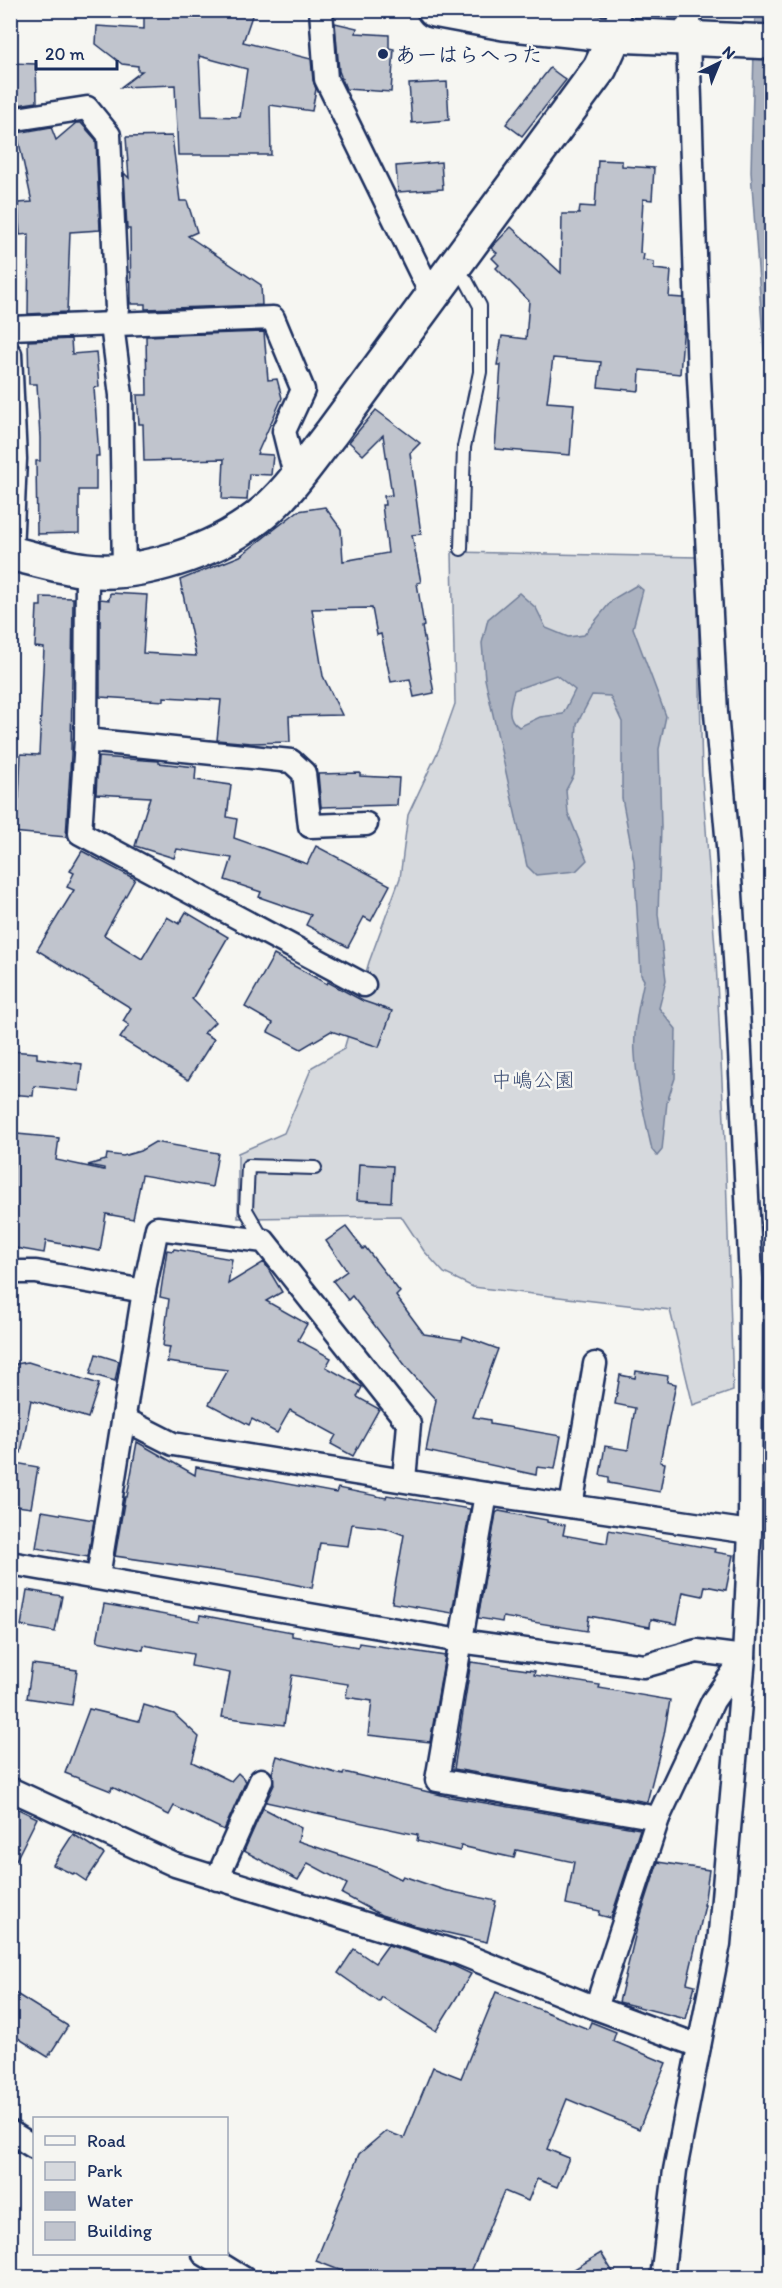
<svg xmlns="http://www.w3.org/2000/svg" width="782" height="2288" font-family="Itim,'Klee One',sans-serif">
<style>
.green{fill:#d6d9dd;stroke:#78849e;stroke-width:1.5}
.water{fill:#abb2c0;stroke:#717e99;stroke-width:1.5;fill-rule:evenodd}
.building{fill:#c0c4cd;stroke:#1b2f5e;stroke-width:1.5;fill-rule:evenodd}
.lines{fill:none;stroke-linecap:round;stroke-linejoin:round}
.lane-casing{stroke:#1b2f5e;stroke-width:16}
.street-casing{stroke:#1b2f5e;stroke-width:27}
.secondary-casing{stroke:#1b2f5e;stroke-width:38}
.lane{stroke:#f6f6f2;stroke-width:12}
.street{stroke:#f6f6f2;stroke-width:22}
.secondary{stroke:#f6f6f2;stroke-width:33}
.poi-dot{fill:#1b2f5e;stroke:#f6f6f2;stroke-width:2}
.labels{text-anchor:middle;dominant-baseline:central;stroke-width:5;stroke-linejoin:round;paint-order:stroke}
.poi-label{font-size:21px;font-weight:bold;fill:#1b2f5e;stroke:#f6f6f2;text-anchor:start}
.park-label{font-size:21px;fill:#405177;stroke:#f6f6f2}
</style>
<rect width="100%" height="100%" fill="#f6f6f2"/>
<filter id="ink" filterUnits="userSpaceOnUse"><feTurbulence type="fractalNoise" baseFrequency=".0167" numOctaves="2"/><feDisplacementMap in="SourceGraphic" scale="12" xChannelSelector="R" yChannelSelector="G"/><feConvolveMatrix kernelMatrix="1 2 1 2 8 2 1 2 1" color-interpolation-filters="sRGB"/></filter>
<g filter="url(#ink)">
<polygon class="green" points="452,552 697,557 702,776 716,961 725,1141 733,1391 693,1405 670,1310 473,1287 444,1273 424,1251 401,1216 238,1218 238,1153 284,1133 312,1067 344,1049 369,962 400,878 408,815 439,749 455,704"/>
<g class="water">
<polygon points="755,10 772,11 771,448 751,172"/>
<path d="M637 585 643 590 633 628 666 716 659 749 661 827 658 914 666 980 659 1008 676 1029 675 1078 667 1102 662 1150 657 1156 652 1150C645 1118 637 1086 635 1054 633 1029 639 1004 644 980L641 975 634 861 622 798V722L610 696 592 695 577 724 574 775 566 790 568 813 587 860 576 871 536 875 527 866 485 679 482 643 488 619 519 593 536 608 546 628 568 637 584 635 613 599ZM556 675 575 690 563 714 540 717 519 727C505 718 510 704 514 690Z"/>
</g>
<g class="building">
<path d="M144 10H254L243 42 311 59 313 80 316 89 312 111 270 105 271 155H178L175 85 121 87 142 71H138V66L122 64 96 44 97 26 144 29ZM199 56 247 69 240 117 202 116Z"/>
<polygon points="335,23 357,28 356,33 389,35 389,48 394,49 391,92 346,89 339,71"/>
<polygon points="10,63 36,64 37,102 11,106"/>
<polygon points="550,68 566,80 522,136 506,124"/>
<polygon points="447,82 449,120 412,123 409,84"/>
<polygon points="76,123 81,123 96,140 100,230 70,232 67,312 28,314 29,234 20,235 18,203 32,202 17,133 51,127 56,140"/>
<polygon points="172,136 180,201 187,201 197,232 188,236 261,285 262,305 145,309 145,304 131,304 130,229 127,229 124,173 129,178 126,137"/>
<polygon points="598,160 622,161 622,166 654,168 652,200 643,199 640,253 644,254 643,260 654,262 654,269 671,271 669,297 683,298 684,324 680,374 640,370 639,391 598,387 601,362 553,358 547,402 574,404 570,455 495,449 501,365 497,365 502,336 526,339 529,301 496,268 499,265 492,258 497,253 491,248 511,227 561,273 562,214 579,214 580,206 595,207"/>
<polygon points="441,162 443,189 398,192 396,166"/>
<polygon points="264,332 268,380 277,379 282,398 257,454 273,455 271,475 249,474 247,500 222,499 224,459 144,461 143,424 139,424 137,395 147,395 146,336"/>
<polygon points="71,339 72,354 96,352 99,387 94,388 99,456 96,456 96,490 79,490 79,533 37,534 36,461 40,461 40,438 37,384 29,384 28,341"/>
<polygon points="376,410 420,443 410,453 421,534 412,535 421,582 417,583 424,626 422,627 434,693 414,697 410,679 391,682 381,634 377,635 372,608 312,609 323,676 342,715 289,716 290,742 251,743 217,740 221,700 164,697 164,701 100,697 100,599 109,600 110,593 147,595 143,653 196,656 180,580 240,556 298,511 325,507 341,529 343,561 388,553 382,505 385,505 384,496 392,495 383,435 363,455 349,442"/>
<polygon points="41,597 73,598 71,755 66,837 12,832 16,798 19,798 21,754 39,755 44,648 35,647 37,606 41,606"/>
<polygon points="98,757 159,761 159,763 196,767 195,780 231,785 227,817 237,819 234,838 307,864 316,846 390,885 371,921 364,917 348,947 306,925 311,915 259,897 261,892 225,880 232,858 177,849 174,858 135,846 150,797 96,794"/>
<polygon points="360,773 360,776 399,778 397,805 321,807 318,774"/>
<polygon points="82,851 135,879 104,935 142,959 167,917 179,924 186,912 228,937 192,999 215,1022 204,1033 214,1039 188,1080 120,1038 129,1025 123,1021 131,1008 37,950 74,890 67,887 74,873 70,871"/>
<polygon points="274,955 327,984 328,982 363,1001 392,1011 379,1047 331,1031 301,1049 268,1032 273,1023 245,1007"/>
<polygon points="10,1051 37,1053 37,1058 82,1064 79,1091 34,1086 33,1096 10,1094"/>
<polygon points="17,1134 59,1138 56,1160 104,1170 104,1168 88,1165 106,1160 107,1154 123,1156 140,1151 155,1142 218,1153 212,1187 142,1175 133,1219 106,1214 100,1251 46,1241 44,1253 10,1247 10,1200"/>
<polygon points="359,1164 393,1166 391,1202 357,1200"/>
<polygon points="346,1227 363,1249 365,1247 400,1292 396,1296 424,1334 462,1340 463,1336 498,1349 473,1417 490,1420 490,1424 561,1436 555,1469 537,1467 536,1475 426,1451 436,1400 408,1369 352,1296 348,1300 333,1281 347,1271 326,1241"/>
<polygon points="174,1249 232,1259 228,1284 264,1262 282,1292 266,1301 307,1324 298,1340 331,1358 326,1367 362,1387 357,1397 379,1409 353,1456 331,1444 336,1435 290,1410 277,1433 252,1419 249,1425 209,1404 228,1370 167,1362 170,1347 163,1346 169,1299 160,1297 167,1250 173,1251"/>
<polygon points="96,1354 119,1361 115,1381 90,1374"/>
<polygon points="28,1362 99,1384 88,1418 31,1400 21,1453 10,1452 10,1380 13,1380 16,1364"/>
<polygon points="636,1371 668,1376 667,1382 676,1384 660,1462 665,1463 660,1492 609,1483 609,1477 600,1475 605,1446 628,1450 635,1408 615,1404 620,1375 635,1378"/>
<polygon points="137,1442 195,1475 196,1467 336,1493 338,1488 386,1498 387,1495 470,1509 452,1613 392,1603 404,1535 386,1528 352,1524 348,1546 320,1543 312,1588 259,1577 115,1556 125,1497 127,1497"/>
<polygon points="10,1462 38,1467 31,1508 10,1505"/>
<polygon points="42,1511 94,1520 88,1557 36,1548"/>
<polygon points="499,1511 547,1520 547,1522 565,1525 563,1535 607,1543 609,1530 715,1549 714,1552 733,1555 726,1590 705,1586 703,1596 683,1592 677,1624 651,1619 650,1627 589,1616 587,1631 503,1617 502,1622 478,1618 496,1513"/>
<polygon points="27,1590 62,1596 55,1632 21,1626"/>
<polygon points="104,1604 199,1621 200,1615 292,1632 292,1636 358,1647 359,1643 445,1656 430,1742 368,1735 372,1701 346,1697 348,1684 292,1675 284,1725 222,1717 230,1673 191,1666 193,1654 144,1645 143,1650 97,1641"/>
<polygon points="471,1662 535,1671 534,1675 600,1685 599,1688 670,1700 664,1735 647,1802 454,1769"/>
<polygon points="32,1664 77,1670 72,1705 27,1698"/>
<polygon points="144,1705 174,1714 199,1737 192,1762 231,1781 238,1773 246,1781 224,1830 174,1806 169,1815 112,1787 111,1791 65,1773 89,1709 139,1721"/>
<polygon points="277,1756 343,1775 344,1772 450,1797 640,1829 611,1918 599,1915 600,1911 566,1904 574,1862 516,1850 514,1858 461,1846 460,1851 417,1841 418,1835 266,1802 274,1785 272,1773"/>
<polygon points="10,1805 37,1818 10,1872"/>
<polygon points="263,1808 301,1828 298,1841 379,1868 401,1879 403,1876 444,1890 496,1901 487,1942 413,1925 381,1915 342,1894 347,1884 308,1863 298,1880 244,1851"/>
<polygon points="73,1834 104,1854 86,1881 74,1873 73,1874 53,1865"/>
<polygon points="658,1862 709,1870 704,1905 705,1905 687,1983 695,1985 686,2019 619,2002 638,1924"/>
<polygon points="388,1945 454,1966 471,1974 436,2031 382,1997 379,2002 338,1973 354,1949 375,1963"/>
<polygon points="10,1990 68,2026 48,2057 10,2033"/>
<polygon points="496,1992 588,2029 591,2022 616,2032 613,2041 666,2063 639,2129 567,2099 547,2149 569,2158 557,2187 537,2179 528,2201 504,2191 469,2277 357,2277 316,2261 359,2154 386,2131 404,2138 433,2067 461,2078"/>
<polygon points="601,2253 616,2277 561,2277"/>
</g>
<g class="lines">
<defs>
<g id="lane">
<polyline points="453,269 466,280 480,306 480,372 464,447 461,549"/>
<polyline points="264,1241 246,1210 248,1166 315,1168"/>
</g>
<g id="street">
<polyline points="321,10 326,79 432,296"/>
<polyline points="615,35 619,10"/>
<polyline points="10,120 87,108 109,135 117,309 112,325 121,395 124,570"/>
<polyline points="10,328 273,318 303,390 284,431 296,479"/>
<polyline points="10,354 15,459 11,553"/>
<polyline points="87,571 86,740 80,833 364,985"/>
<polyline points="86,740 291,761 304,773 310,826 366,824"/>
<polyline points="10,1272 36,1272 144,1291"/>
<polyline points="124,1419 173,1444 486,1494 750,1532"/>
<polyline points="486,1494 437,1780 658,1818"/>
<polyline points="571,1506 595,1364"/>
<polyline points="10,1563 460,1641 644,1666 697,1651 744,1657 713,1701 658,1818 596,2008 699,2046"/>
<polyline points="98,1577 144,1291 157,1228 264,1241 409,1424 404,1479"/>
<polyline points="10,1789 175,1865 459,1953 596,2008"/>
<polyline points="217,1879 261,1780"/>
<polyline points="10,2132 34,2147"/>
<polyline points="204,2254 243,2278"/>
<polyline points="662,2278 675,2170 719,1944 744,1657 750,1532 751,1279 737,990 728,846 716,713 699,378 688,38 690,10"/>
</g>
<g id="secondary">
<polyline points="434,10 504,23 615,35 772,42"/>
<path d="M10 553C35 559 61 567 86 570 141 577 214 551 257 518 287 495 309 461 332 432L600 68 615 35"/>
</g>
</defs>
<use href="#lane" class="lane-casing"/>
<use href="#street" class="street-casing"/>
<use href="#secondary" class="secondary-casing"/>
<use href="#lane" class="lane"/>
<use href="#street" class="street"/>
<use href="#secondary" class="secondary"/>
</g>
</g>
<circle class="poi-dot" cx="383" cy="54" r="6"/>
<g class="labels">
<g class="poi-label">
<text x="395" y="54">あーはらへった</text>
</g>
<g class="park-label">
<text x="533" y="1079">中嶋公園</text>
</g>
</g>
<rect width="782" height="2288" fill="none" stroke="#f6f6f2" stroke-width="36"/>
<rect x="18" y="18" width="746" height="2252" fill="none" stroke="#1b2f5e" stroke-width="2" filter="url(#ink)"/>
<rect x="33" y="2117" width="195" height="138" fill="#f6f6f2" stroke="#9ea6b7" stroke-width="1.5"/>
<rect x="45" y="2136" width="30" height="9" fill="#f6f6f2" stroke="#9ea6b7" stroke-width="1.5"/>
<text x="87" y="2147" font-size="18" fill="#1b2f5e">Road</text>
<rect x="45" y="2162" width="30" height="18" fill="#d6d9dd" stroke="#9ea6b7" stroke-width="1.5"/>
<text x="87" y="2177" font-size="18" fill="#1b2f5e">Park</text>
<rect x="45" y="2192" width="30" height="18" fill="#abb2c0" stroke="#9ea6b7" stroke-width="1.5"/>
<text x="87" y="2207" font-size="18" fill="#1b2f5e">Water</text>
<rect x="45" y="2222" width="30" height="18" fill="#c0c4cd" stroke="#9ea6b7" stroke-width="1.5"/>
<text x="87" y="2237" font-size="18" fill="#1b2f5e">Building</text>
<g transform="translate(719 63) rotate(43)" stroke="#f6f6f2" stroke-width="4.5" paint-order="stroke">
<path d="M0-4.5L10 22L0 15L-10 22Z" fill="#1b2f5e"/>
<text y="-9" font-size="16" font-weight="bold" text-anchor="middle" fill="#1b2f5e">N</text>
</g>
<path d="M36 60v9h81v-9" fill="none" stroke="#1b2f5e" stroke-width="3"/>
<text x="45" y="60" font-size="18" fill="#1b2f5e" stroke="#f6f6f2" stroke-width="4.5" paint-order="stroke">20 m</text>
</svg>
